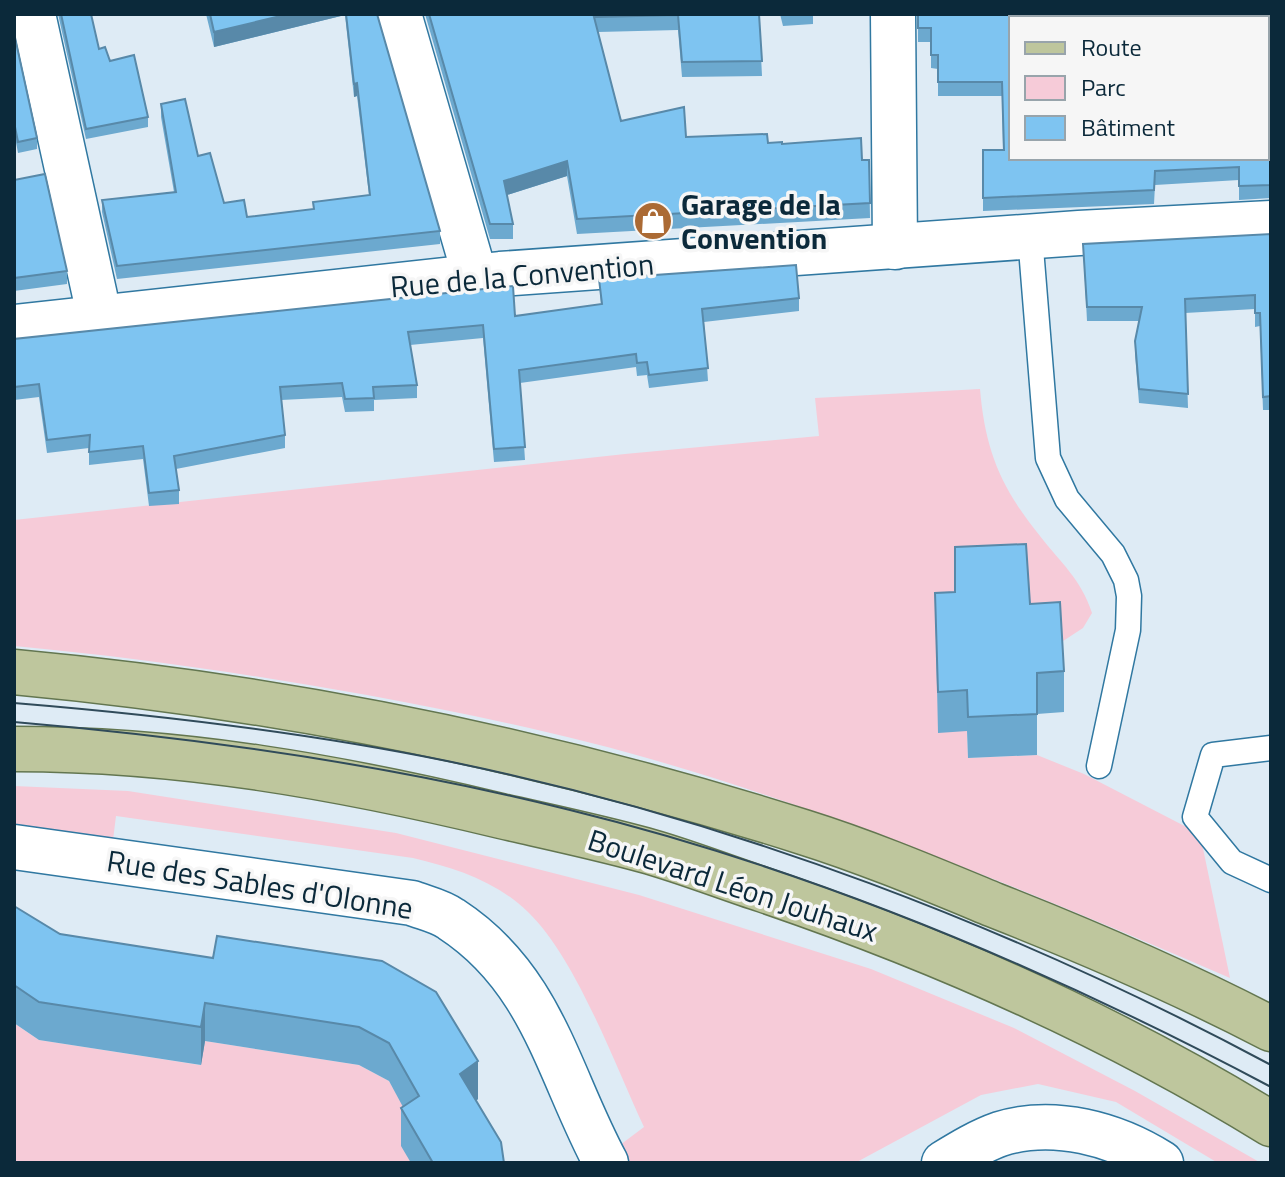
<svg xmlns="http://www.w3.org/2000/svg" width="1285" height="1177" font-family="'Titillium Web',sans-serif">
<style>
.green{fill:#f6cbd8}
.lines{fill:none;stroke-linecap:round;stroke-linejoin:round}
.lane-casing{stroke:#3078a1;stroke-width:27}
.street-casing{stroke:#3078a1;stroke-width:47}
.primary-casing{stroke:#637650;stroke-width:47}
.lane{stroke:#fff;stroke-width:24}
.street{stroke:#fff;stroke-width:44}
.primary{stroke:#bec69d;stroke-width:44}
.tram{stroke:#304b5a;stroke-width:2}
.wall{fill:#6ca9cf}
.shaded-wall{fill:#5889a9}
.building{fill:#7ec4f1;stroke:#5889a9;stroke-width:2}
.labels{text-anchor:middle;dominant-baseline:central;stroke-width:7;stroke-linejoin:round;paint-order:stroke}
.poi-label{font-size:30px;font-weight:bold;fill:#0b293a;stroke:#f6f6f6;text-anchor:start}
.street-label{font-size:30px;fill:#0b293a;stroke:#f6f6f6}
</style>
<rect width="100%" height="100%" fill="#deebf5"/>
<g class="green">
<path d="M980 389C985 450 1001 488 1040 536 1061 563 1081 579 1092 613L1083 628 1060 643 967 731 968 758 1037 755 1084 774 1200 834 1230 978C1047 899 862 822 671 765 572 735 469 714 367 695 250 674 132 657 14 646V520L625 454 819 436 815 398Z"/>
<path d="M14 786 128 791 396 833 639 895 871 969 1014 1028 1135 1091 1261 1163H1218L1116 1102 1038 1084 981 1095 855 1163H619L612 1151 644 1127C615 1065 576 958 528 912 496 881 455 868 413 858L116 816 113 840 14 827Z"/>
<polygon points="14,1023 39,1040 200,1065 205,1041 359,1065 389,1081 419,1134 402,1146 411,1163 14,1163"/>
</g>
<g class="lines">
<defs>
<g id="lane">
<polyline points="1030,236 1048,458 1067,499 1113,554 1126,580 1129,596 1128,630 1099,766"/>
<polyline points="1271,748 1213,755 1195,817 1232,862 1271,880"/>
</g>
<g id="street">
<polyline points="33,14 95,296 96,317"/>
<polyline points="399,14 475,276"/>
<polyline points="893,14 895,247"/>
<polyline points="14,327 500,274 1079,233 1271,223"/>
<path d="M14 847 412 903C425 908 440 911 451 919 543 979 558 1074 606 1163"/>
<path d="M944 1163C962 1152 980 1141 1000 1134 1054 1117 1115 1134 1161 1163"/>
</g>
<g id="primary">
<path d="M14 672C283 697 545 750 803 832 867 852 931 879 994 905 1088 942 1181 982 1271 1029"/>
<path d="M14 749C181 749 339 777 501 816 549 827 597 837 644 850 684 861 724 877 764 890 940 950 1112 1026 1271 1124"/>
</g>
</defs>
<use href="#lane" class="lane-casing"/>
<use href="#street" class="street-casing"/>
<use href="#primary" class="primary-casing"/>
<use href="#lane" class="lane"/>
<use href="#street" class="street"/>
<use href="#primary" class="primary"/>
<g class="tram">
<path d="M14 703C160 715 304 732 447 761 734 820 1013 927 1271 1065"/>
<path d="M14 722C202 738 387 764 570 810 814 870 1049 969 1271 1087"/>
</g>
</g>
<g class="wall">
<polygon points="58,14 91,14 99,49 110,61 148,117 148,127 86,139"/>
<polygon points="206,14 377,14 440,231 440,244 117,279 102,212 102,200 174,192 161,117 161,104 198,156 224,203 247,217 313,209 313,202 369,195 357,96 354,97 345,15 214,47"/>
<polygon points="425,14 759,14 762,76 682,77 678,30 598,32 621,121 686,137 782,144 862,160 869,160 870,218 577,234 567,176 507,195 513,224 513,239 490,239"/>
<polygon points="780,14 813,14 813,24 783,26"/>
<polygon points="918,14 1050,14 1011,158 1271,107 1271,198 1239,200 1239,180 1155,185 1154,204 983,211 983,150 1003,150 1002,96 938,96 938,69 931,68 931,42 918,42"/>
<polygon points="14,33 37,138 37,149 18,153 14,132"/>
<polygon points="14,180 67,271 67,284 14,291"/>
<polygon points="1271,234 1271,410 1263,410 1260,326 1255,327 1255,309 1185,313 1188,408 1139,403 1135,354 1135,341 1139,321 1087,321 1083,244"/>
<polygon points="599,279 799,298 799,311 704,322 708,381 649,388 647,375 637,376 636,367 520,383 525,460 494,462 483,338 410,345 417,385 417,398 374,400 374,411 345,412 342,397 281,400 285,435 285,448 176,469 179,490 179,504 149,506 143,459 89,465 89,448 47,453 39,397 14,400 14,339 515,316 601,305"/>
<polygon points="935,593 1064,671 1064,712 1037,714 1037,755 968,758 967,731 938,733"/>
<polygon points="14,906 60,934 213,958 382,961 478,1099 476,1101 504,1163 411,1163 401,1146 401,1108 403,1107 389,1081 359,1065 205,1041 201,1065 39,1040 14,1023"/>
</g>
<g class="shaded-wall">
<polygon points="289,14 345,14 345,15 214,47 214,32"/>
<polygon points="357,83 357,96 354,97 354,84"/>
<polygon points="567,161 567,176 504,196 504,181"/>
<polygon points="205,1003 205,1041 201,1065 201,1027"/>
<polygon points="478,1061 478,1099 460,1112 460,1074"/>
</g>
<g class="building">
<polygon points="61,14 91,14 99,49 105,47 110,61 134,55 148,117 86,129"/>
<polygon points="210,14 289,14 214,32"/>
<polygon points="346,14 377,14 440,231 117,266 102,200 176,192 161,104 185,99 198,156 210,153 224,203 244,200 247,217 314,209 313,202 370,195 357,83 354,84"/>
<polygon points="429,14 759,14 762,61 682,62 678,15 594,17 621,121 684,107 686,137 767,134 768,143 782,142 782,144 861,138 862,160 869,160 870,203 577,219 567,161 504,181 513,224 490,224"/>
<polygon points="918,14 1049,14 1049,18 1011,18 1011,158 1267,158 1267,108 1271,107 1271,185 1239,186 1239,167 1155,171 1154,190 983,198 983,150 1004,150 1002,82 938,82 938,55 931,55 931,28 918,28"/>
<polygon points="14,33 37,138 18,142 14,122"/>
<polygon points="45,174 67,271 14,278 14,180"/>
<polygon points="1271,234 1271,396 1263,397 1260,313 1255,313 1255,295 1185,299 1188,394 1139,389 1135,341 1142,307 1087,307 1083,244"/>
<polygon points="796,265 799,298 702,309 708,368 649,375 647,362 637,363 636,354 519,370 525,447 494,449 483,325 408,332 417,385 373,387 374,398 345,399 342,383 280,387 285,435 174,456 179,490 149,493 143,446 89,452 90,435 47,440 39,384 14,387 14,339 513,286 515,316 602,304 599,279"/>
<polygon points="1026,544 1030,604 1060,602 1064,671 1037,673 1037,714 968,717 967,690 938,692 935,593 955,592 955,547"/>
<polygon points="14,906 60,934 213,958 217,936 382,961 436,992 478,1061 460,1074 501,1142 504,1163 433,1163 401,1108 419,1096 389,1043 359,1027 205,1003 201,1027 39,1002 14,985"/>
</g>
<defs>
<symbol id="shop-disc" viewBox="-11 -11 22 22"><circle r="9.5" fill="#ab6a34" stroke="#f6f6f6"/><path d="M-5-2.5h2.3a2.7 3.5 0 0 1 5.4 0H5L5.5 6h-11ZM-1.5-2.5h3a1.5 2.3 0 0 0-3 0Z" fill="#fff"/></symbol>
</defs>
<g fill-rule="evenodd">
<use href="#shop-disc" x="631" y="199" width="44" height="44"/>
</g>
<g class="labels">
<g class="poi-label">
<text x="681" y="204">Garage de la<tspan x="681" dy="34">Convention</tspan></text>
</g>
<g class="street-label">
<text transform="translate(522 275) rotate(-5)">Rue de la Convention</text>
<text transform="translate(260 884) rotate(9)">Rue des Sables d'Olonne</text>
<text transform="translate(733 885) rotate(18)">Boulevard Léon Jouhaux</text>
</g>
</g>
<rect width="1285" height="1177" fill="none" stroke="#0b293a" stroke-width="32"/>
<rect x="1009" y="16" width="260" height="144" fill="#f6f6f6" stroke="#98a4ab" stroke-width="2"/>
<rect x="1025" y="42" width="40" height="12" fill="#bec69d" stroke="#98a4ab" stroke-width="2"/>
<text x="1081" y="56" font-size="24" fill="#0b293a">Route</text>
<rect x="1025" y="76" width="40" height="24" fill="#f6cbd8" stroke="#98a4ab" stroke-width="2"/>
<text x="1081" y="96" font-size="24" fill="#0b293a">Parc</text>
<rect x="1025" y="116" width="40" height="24" fill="#7ec4f1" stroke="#98a4ab" stroke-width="2"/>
<text x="1081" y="136" font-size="24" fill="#0b293a">Bâtiment</text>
</svg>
